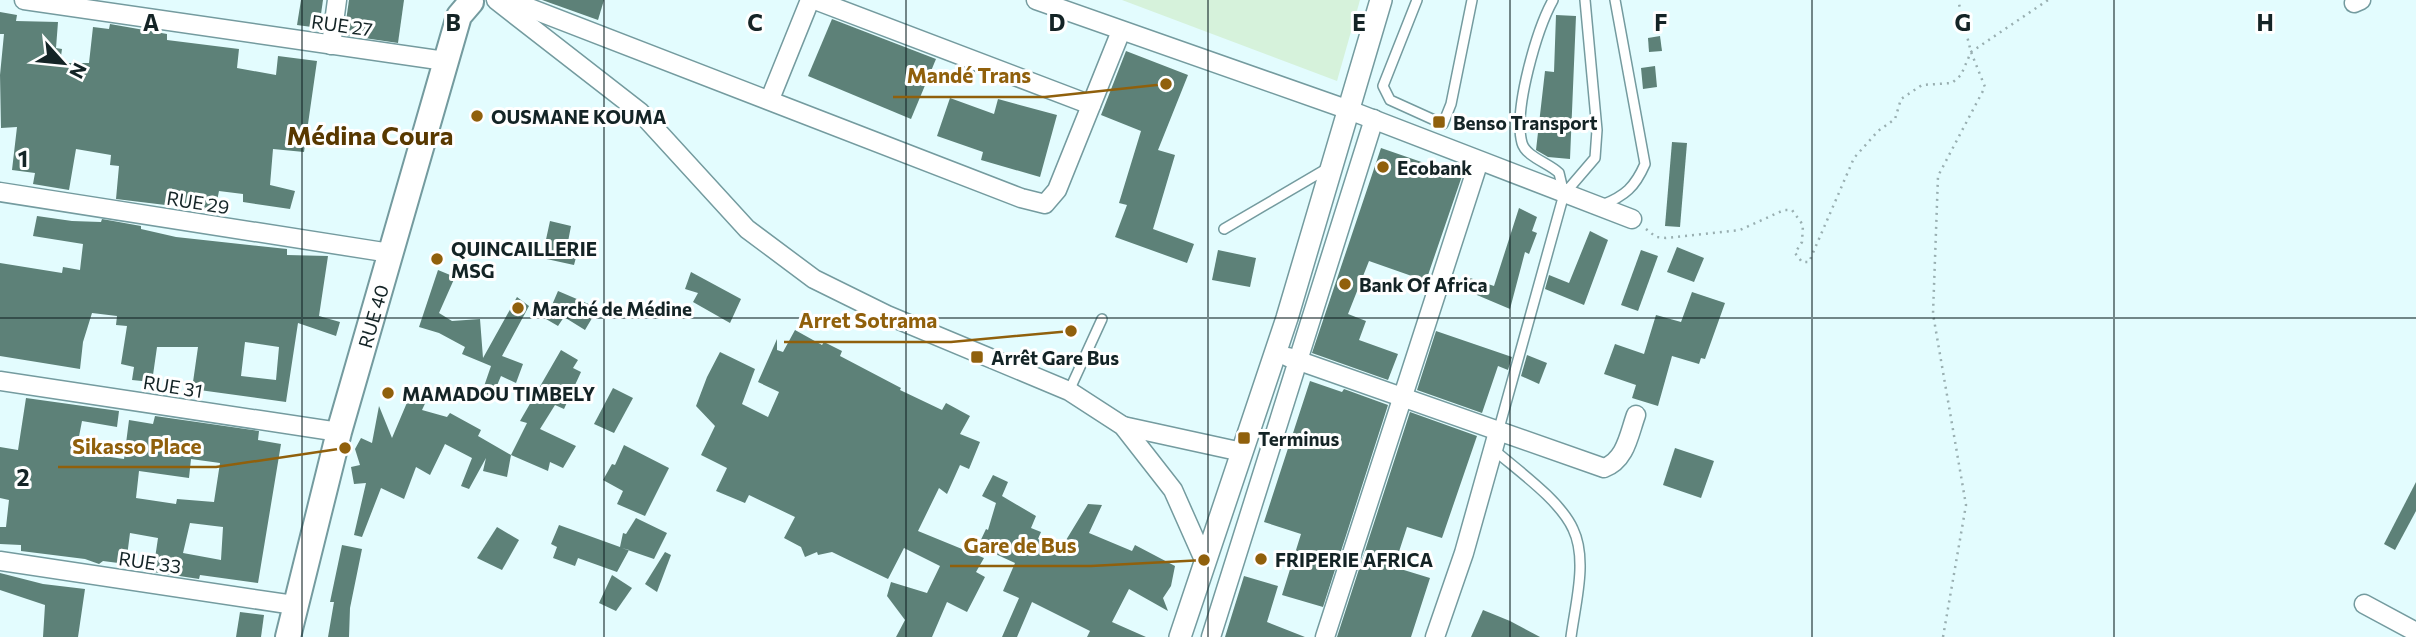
<svg xmlns="http://www.w3.org/2000/svg" width="2416" height="637" font-family="Commissioner,sans-serif">
<style>
.green{fill:#d6f2db}
.building{fill:#5d8178;fill-rule:evenodd}
.lines{fill:none;stroke-linecap:round;stroke-linejoin:round}
.service-casing{stroke:#749b9f;stroke-width:12}
.minor-casing{stroke:#749b9f;stroke-width:21}
.tertiary-casing{stroke:#749b9f;stroke-width:24}
.secondary-casing{stroke:#749b9f;stroke-width:28}
.path{stroke:#99afb1;stroke-width:2.5;stroke-dasharray:2 5;stroke-linecap:butt}
.service{stroke:#fff;stroke-width:9}
.minor{stroke:#fff;stroke-width:18}
.tertiary{stroke:#fff;stroke-width:21}
.secondary{stroke:#fff;stroke-width:24}
.grid{fill:none;stroke:#142426;stroke-width:2;stroke-opacity:0.55}
.poi-dot{fill:#90600c;stroke:#fff;stroke-width:2.5}
.labels{text-anchor:middle;dominant-baseline:central;stroke-width:6;stroke-linejoin:round;paint-order:stroke}
.street-label{font-size:19px;fill:#142426;stroke:#fff}
.poi-label{font-size:19px;font-weight:bold;fill:#142426;stroke:#fff;text-anchor:start}
.district-label{font-size:26px;font-weight:bold;fill:#583800;stroke:#fff}
.grid-label{font-size:23px;text-anchor:middle;font-weight:bold;fill:#142426;stroke:#fff;stroke-width:6;stroke-linejoin:round;paint-order:stroke}
.leader{fill:none;stroke:#90600c;stroke-width:2.5}
.callout-dot{fill:#90600c;stroke:#fff;stroke-width:2.5}
.callout-label{font-size:21px;text-anchor:middle;font-weight:bold;fill:#90600c;stroke:#fff;stroke-width:6;stroke-linejoin:round;paint-order:stroke}
</style>
<rect width="100%" height="100%" fill="#e3fcfe"/>
<polygon class="green" points="1122,0 1360,0 1337,81"/>
<g class="building">
<polygon points="301,0 323,0 319,28 297,25"/>
<polygon points="349,0 404,0 398,43 344,35"/>
<polygon points="542,0 604,0 598,20"/>
<polygon points="0,12 17,15 16,21 58,22 56,48 62,49 60,63 89,63 93,27 109,29 110,24 167,34 167,40 239,49 237,68 276,75 278,56 317,61 304,152 273,149 270,185 295,191 290,209 243,202 243,194 219,191 215,211 116,199 119,166 110,165 111,155 76,149 69,190 33,184 35,173 12,170 17,127 1,128 0,75 4,34 0,34"/>
<polygon points="1556,15 1576,16 1570,159 1548,157 1536,150 1545,71 1554,72"/>
<polygon points="832,19 936,59 911,119 808,76"/>
<polygon points="1660,36 1662,51 1649,52 1648,38"/>
<polygon points="1126,51 1188,75 1158,150 1175,155 1153,229 1194,244 1187,263 1115,237 1127,205 1119,203 1141,131 1101,115"/>
<polygon points="1655,66 1657,87 1643,89 1641,68"/>
<polygon points="950,98 994,114 998,99 1057,115 1040,177 981,160 983,152 937,136"/>
<polygon points="1672,142 1687,143 1680,227 1665,226"/>
<polygon points="1381,148 1462,176 1426,281 1369,261 1348,314 1366,321 1359,340 1398,354 1388,380 1312,353"/>
<polygon points="1519,208 1537,217 1532,231 1537,233 1529,254 1525,252 1510,309 1465,290 1470,278 1494,286"/>
<path d="M37 216 72 221 101 222 102 219 141 226V229L176 237 287 249V255L328 256 319 316 340 322 336 336 298 323 286 402 192 389 198 347H157L152 382 132 380 134 367 121 364 127 326 116 325 117 316 92 313 83 342 80 369 0 356V263L62 273 63 267 80 270 83 244 33 236ZM245 342 279 347 276 380 241 376Z"/>
<polygon points="550,221 571,226 567,247 578,250 574,265 542,258"/>
<polygon points="1590,231 1608,240 1584,305 1545,289 1549,275 1569,283"/>
<polygon points="1677,247 1704,258 1694,282 1667,272"/>
<polygon points="1218,250 1256,258 1250,287 1212,280"/>
<polygon points="1641,250 1658,256 1638,311 1621,305"/>
<polygon points="438,270 455,277 439,313 452,321 480,319 483,358 517,297 529,306 502,356 523,364 516,383 501,376 490,402 480,398 491,366 462,354 465,347 439,333 419,327"/>
<polygon points="691,272 741,299 730,323 693,302 698,293 685,289"/>
<polygon points="558,291 598,308 585,330 564,317 558,326 546,319"/>
<polygon points="1692,292 1725,303 1705,359 1701,358 1699,364 1672,356 1658,406 1632,398 1636,385 1604,374 1615,344 1644,354 1656,315 1681,322"/>
<polygon points="795,330 822,345 824,342 842,351 840,356 901,388 900,390 942,410 946,403 970,416 960,434 980,442 969,469 960,465 947,494 939,488 918,531 984,558 976,572 985,577 967,612 947,602 932,637 896,637 905,620 887,596 891,582 927,593 940,566 904,548 888,579 832,552 818,555 817,552 805,557 801,547 784,538 795,517 749,495 745,503 716,491 727,468 701,455 715,426 696,406 707,377 720,352 755,369 742,404 768,417 779,392 758,382 777,339 777,350 783,352"/>
<polygon points="1436,331 1512,357 1508,370 1498,366 1482,413 1417,390"/>
<polygon points="561,350 578,360 573,368 581,372 564,409 555,405 540,429 576,446 563,468 550,462 548,471 511,455 507,477 483,471 486,458 469,489 461,486 472,458 445,444 430,475 416,467 404,499 381,488 362,537 354,535 366,483 354,484 351,467 360,465 355,449 361,438 372,443 379,406 392,438 414,386 430,393 422,410 447,417 450,413 481,430 478,436 511,455 527,423 520,421"/>
<polygon points="1527,355 1547,363 1539,384 1521,376"/>
<polygon points="1310,381 1342,392 1344,389 1388,405 1323,607 1282,595 1301,534 1264,522"/>
<polygon points="613,388 633,398 614,433 594,424"/>
<path d="M26 398 119 411 117 427 82 421 76 452 124 459 129 420 153 424 155 416 259 431 258 440 281 444 258 583 200 575 199 579 153 572 158 538 130 533 126 564 103 561 99 564 85 559 21 551V545L0 544V527H6L9 500 0 498V447L18 450ZM191 459 220 463 214 502 177 499 176 504 136 498 139 471 189 478ZM190 523 223 527 221 560 183 553Z"/>
<polygon points="1410,412 1477,436 1442,538 1407,527 1394,567 1430,578 1411,637 1337,637"/>
<polygon points="624,445 669,468 645,516 617,504 623,491 603,480 612,464 615,465"/>
<polygon points="1675,448 1714,461 1701,498 1663,485"/>
<polygon points="993,475 1008,482 1002,496 1036,516 1031,528 1041,532 1038,539 1060,550 1088,504 1102,505 1089,533 1132,551 1135,545 1175,566 1171,586 1163,598 1168,611 1129,589 1112,622 1146,637 1087,637 1090,631 1032,602 1017,637 1002,637 1019,598 1003,591 1015,563 978,546 986,529 988,530 996,503 982,496"/>
<polygon points="2416,482 2416,511 2395,550 2384,544"/>
<polygon points="636,518 667,533 654,559 622,548 629,550 617,572 578,558 575,566 553,558 557,547 551,544 559,525 620,547 623,533 626,534"/>
<polygon points="497,527 519,540 502,570 477,558"/>
<polygon points="342,545 362,549 350,608 349,637 328,637 334,602 330,602"/>
<polygon points="665,552 671,555 657,592 645,584"/>
<polygon points="0,573 43,584 85,589 78,637 43,637 45,605 0,590"/>
<polygon points="612,575 632,588 616,611 599,603"/>
<polygon points="1244,576 1278,586 1267,622 1305,637 1225,637"/>
<polygon points="1483,610 1510,621 1540,637 1471,637"/>
<polygon points="240,612 264,615 261,637 236,637"/>
</g>
<g class="lines">
<defs>
<g id="service">
<polyline points="1417,0 1383,86 1390,100 1443,124 1451,104 1472,0"/>
<polyline points="1565,193 1595,158 1597,130 1585,0"/>
<path d="M1602 205C1625 196 1635 187 1645 164L1615 0"/>
<polyline points="1224,229 1328,168"/>
<polyline points="1069,391 1102,319"/>
<path d="M1498 432 1564 194 1559 173C1549 163 1526 157 1522 143 1513 110 1537 29 1553 0"/>
<path d="M1493 449C1517 470 1560 500 1573 529 1588 560 1575 605 1571 637"/>
</g>
<g id="minor">
<polyline points="24,0 445,61"/>
<polyline points="496,0 640,112 747,229 814,279 887,315 1069,391 1123,426 1173,490 1205,562"/>
<polyline points="815,0 1091,105"/>
<polyline points="1036,0 1349,110 1632,219"/>
<polyline points="501,1 514,2 1021,198 1045,204 1057,190 1121,31"/>
<polyline points="2354,3 2361,0"/>
<polyline points="331,45 337,0"/>
<polyline points="770,99 810,0"/>
<polyline points="0,192 390,253"/>
<path d="M1288 357 1604 468C1626 460 1629 434 1636 415"/>
<polyline points="0,381 339,432"/>
<polyline points="1123,426 1242,452"/>
<polyline points="0,561 294,605"/>
<polyline points="2364,604 2416,632"/>
<polyline points="1211,637 1374,119"/>
<polyline points="1325,637 1479,161"/>
<polyline points="1435,637 1464,553 1498,432"/>
</g>
<polyline id="tertiary" points="1180,637 1287,318 1381,0"/>
<g id="secondary">
<path id="s1" d="M288 637 339 432 459 16 471 2"/>
</g>
</defs>
<use href="#service" class="service-casing"/>
<use href="#minor" class="minor-casing"/>
<use href="#tertiary" class="tertiary-casing"/>
<use href="#secondary" class="secondary-casing"/>
<g class="path">
<polyline points="1646,229 1656,237 1666,238 1740,230 1784,210 1792,210 1803,225 1802,242 1795,253 1802,262 1809,262 1854,158 1878,131 1895,119 1901,99 1922,85 1952,83 1961,75 1971,52 2048,0"/>
<polyline points="1943,637 1966,505 1933,314 1938,176 1985,87 1971,52 1958,0"/>
</g>
<use href="#service" class="service"/>
<use href="#minor" class="minor"/>
<use href="#tertiary" class="tertiary"/>
<use href="#secondary" class="secondary"/>
</g>
<path class="grid" d="M302 0V637M604 0V637M906 0V637M1208 0V637M1510 0V637M1812 0V637M2114 0V637M0 318H2416"/>
<g class="poi-dot">
<circle cx="477" cy="116" r="7"/>
<rect x="1432" y="115" width="14" height="14" rx="3.5"/>
<circle cx="1383" cy="167" r="7"/>
<circle cx="437" cy="259" r="7"/>
<circle cx="1345" cy="284" r="7"/>
<circle cx="518" cy="308" r="7"/>
<rect x="970" y="350" width="14" height="14" rx="3.5"/>
<circle cx="388" cy="393" r="7"/>
<rect x="1237" y="431" width="14" height="14" rx="3.5"/>
<circle cx="1261" cy="559" r="7"/>
</g>
<g class="labels">
<g class="street-label">
<text transform="translate(342 25) rotate(8)">RUE 27</text>
<text transform="translate(198 202) rotate(9)">RUE 29</text>
<text stroke="none"><textPath href="#s1" startOffset="332">RUE 40</textPath></text>
<text transform="translate(173 386) rotate(9)">RUE 31</text>
<text transform="translate(150 562) rotate(8)">RUE 33</text>
</g>
<g class="poi-label">
<text x="491" y="116">OUSMANE KOUMA</text>
<text x="1453" y="122">Benso Transport</text>
<text x="1397" y="167">Ecobank</text>
<text x="451" y="248">QUINCAILLERIE<tspan x="451" dy="22">MSG</tspan></text>
<text x="1359" y="284">Bank Of Africa</text>
<text x="532" y="308">Marché de Médine</text>
<text x="991" y="357">Arrêt Gare Bus</text>
<text x="402" y="393">MAMADOU TIMBELY</text>
<text x="1258" y="438">Terminus</text>
<text x="1275" y="559">FRIPERIE AFRICA</text>
</g>
<g class="district-label">
<text x="370" y="134">Médina Coura</text>
</g>
</g>
<g class="grid-label">
<text x="151" y="31">A</text>
<text x="453" y="31">B</text>
<text x="755" y="31">C</text>
<text x="1057" y="31">D</text>
<text x="1359" y="31">E</text>
<text x="1661" y="31">F</text>
<text x="1963" y="31">G</text>
<text x="2265" y="31">H</text>
<text x="23" y="167">1</text>
<text x="23" y="486">2</text>
</g>
<path class="leader" d="M1166 84L1045 97H893M1071 331L951 342H784M345 448L216 467H58M1204 560L1091 566H950"/>
<g class="callout-dot">
<circle cx="1166" cy="84" r="7"/>
<circle cx="1071" cy="331" r="7"/>
<circle cx="345" cy="448" r="7"/>
<circle cx="1204" cy="560" r="7"/>
</g>
<g class="callout-label">
<text x="969" y="83">Mandé Trans</text>
<text x="868" y="328">Arret Sotrama</text>
<text x="137" y="454">Sikasso Place</text>
<text x="1020" y="553">Gare de Bus</text>
</g>
<g transform="translate(63 63) rotate(117)" stroke="#ffffff" stroke-width="5" paint-order="stroke">
<path d="M0-5L12 26L0 18L-12 26Z" fill="#142426"/>
<text y="-10" font-size="19" font-weight="bold" text-anchor="middle" fill="#142426">N</text>
</g>
</svg>
